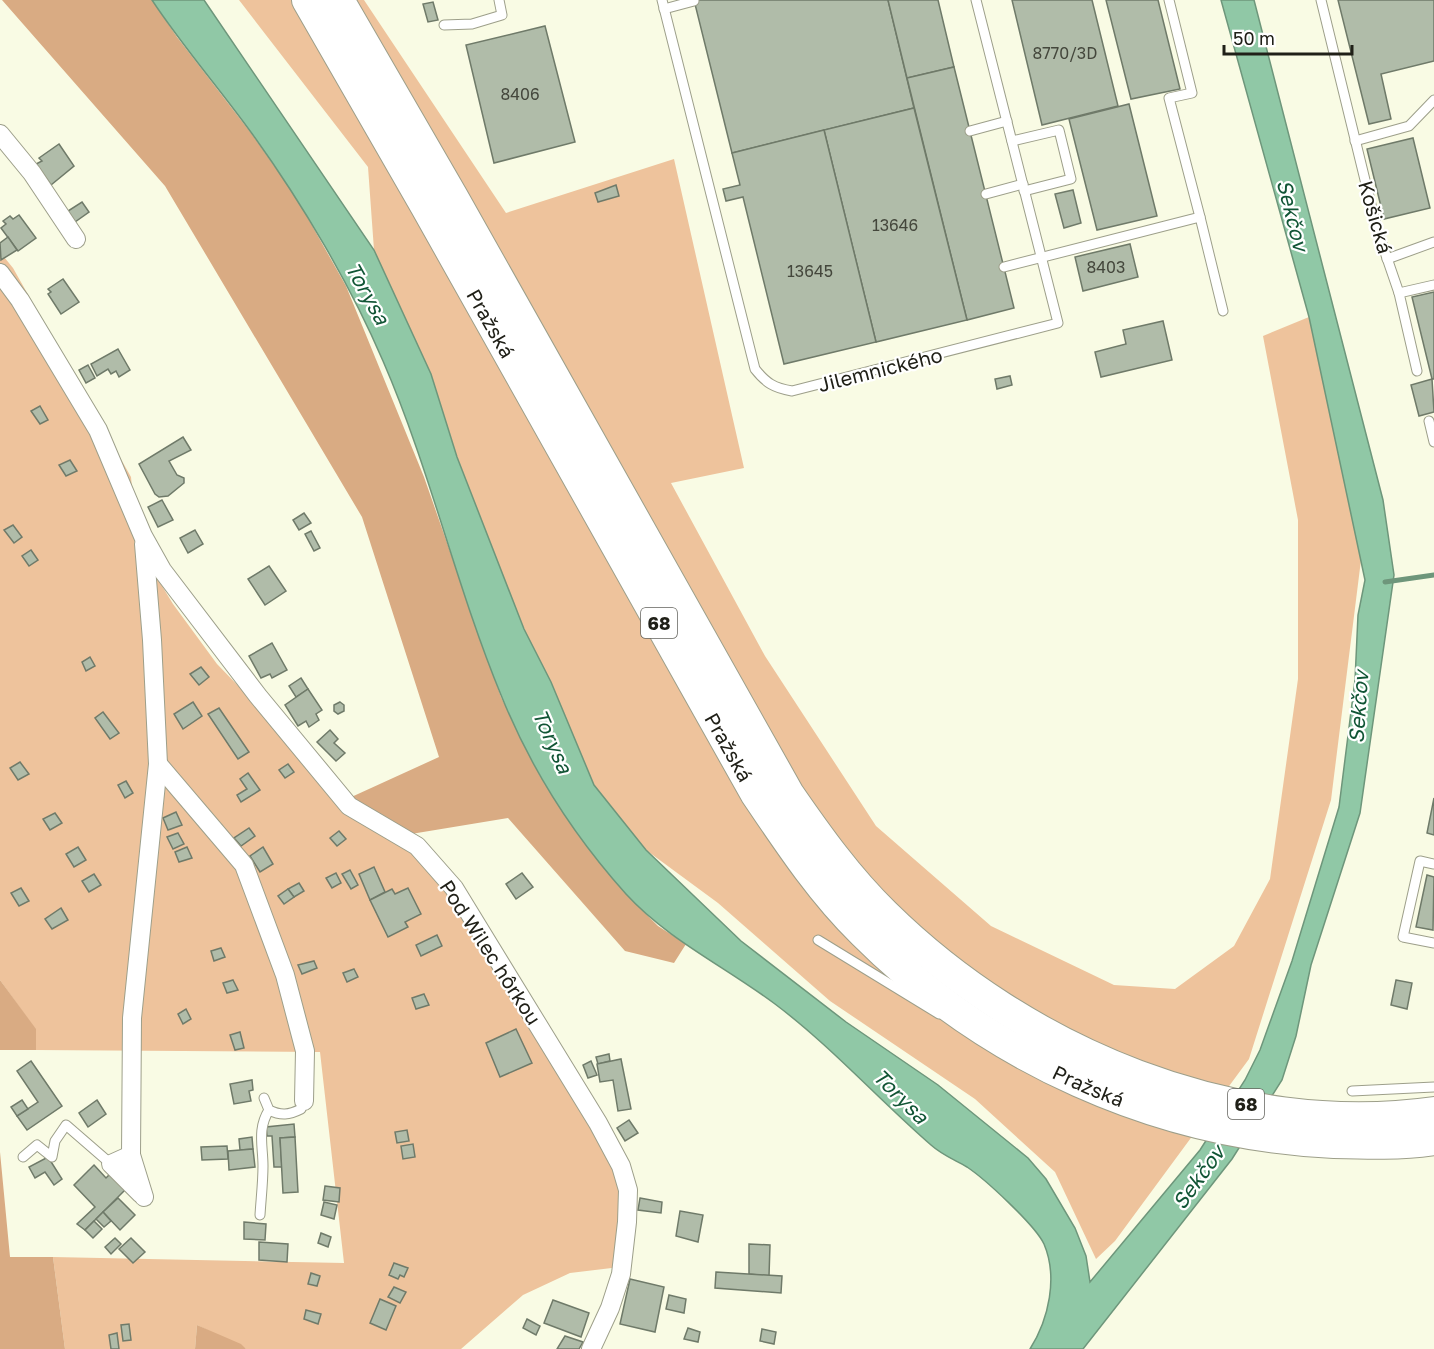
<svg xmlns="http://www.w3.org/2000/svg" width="1434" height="1349" font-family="'Golos Text',sans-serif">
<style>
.green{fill:#eec39c}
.forest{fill:#d9ab83}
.water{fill:#90c8a6;stroke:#6e967b;stroke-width:1.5}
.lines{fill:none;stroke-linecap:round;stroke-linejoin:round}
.stream{stroke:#6e967b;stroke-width:5}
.building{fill:#b0bca9;stroke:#6f7a69;stroke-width:1.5}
.lane-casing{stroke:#9d9f8a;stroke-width:11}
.street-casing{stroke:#9d9f8a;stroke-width:20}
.primary-casing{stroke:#9d9f8a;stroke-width:32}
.lane{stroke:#fff;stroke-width:9}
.street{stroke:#fff;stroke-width:18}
.primary{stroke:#fff;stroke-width:30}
.labels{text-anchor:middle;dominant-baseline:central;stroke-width:4.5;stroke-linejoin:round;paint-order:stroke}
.number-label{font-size:16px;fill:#44473c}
.shield{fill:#fff;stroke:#63635d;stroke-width:1.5}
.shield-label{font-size:18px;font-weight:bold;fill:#202018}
.street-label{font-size:20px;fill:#202018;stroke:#fff}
.water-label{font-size:21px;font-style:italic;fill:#115535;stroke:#fff}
</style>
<rect width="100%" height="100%" fill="#f9fbe4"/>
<g class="green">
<polygon points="239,0 364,0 506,213 674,159 744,468 671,483 765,656 876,826 991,926 1114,985 1175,989 1234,946 1270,879 1298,679 1298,520 1263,336 1309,317 1362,552 1331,800 1249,1059 1115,1241 1096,1259 1055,1172 975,1099 830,1001 718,903 646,850 594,785 551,682 524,629 457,457 431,374 374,250 368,167"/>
<polygon points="0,252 13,268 131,477 136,530 142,553 173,604 217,664 277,726 324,787 411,834 593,1126 622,1188 620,1267 570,1273 523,1295 461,1349 246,1349 197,1325 195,1349 65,1349 53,1257 344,1263 320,1052 36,1050 35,1029 0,980"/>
</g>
<g class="forest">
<polygon points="2,0 152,0 177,37 251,133 296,197 346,286 424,477 501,697 540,776 578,834 626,894 658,926 686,944 674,963 625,951 508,818 411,834 347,799 439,757 362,517 165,186"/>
<polygon points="0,980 36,1029 36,1050 0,1050"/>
<polygon points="0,1152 10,1257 53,1257 65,1349 0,1349"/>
<polygon points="197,1325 241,1344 246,1349 195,1349"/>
</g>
<path class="water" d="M152 0H204L374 250 431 374 457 457 524 629 551 682 594 785 646 850 741 941 846 1022 938 1085 1028 1158 1046 1179 1075 1228 1086 1256 1090 1282 1200 1150 1245 1080 1260 1050 1292 961 1339 807 1355 680 1358 615 1365 580 1309 317 1221 0H1254L1383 500 1394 575 1360 813 1311 965 1296 1036 1282 1080 1232 1159 1083 1349H1030C1049 1319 1058 1277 1044 1244 1035 1225 985 1179 967 1167 955 1160 942 1155 931 1145 878 1099 831 1046 775 1004 726 967 668 940 626 894 574 836 530 767 501 695 456 586 430 469 383 361 350 284 302 203 253 135 220 89 183 47 152 0Z"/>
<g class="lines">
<polyline class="stream" points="1385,582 1434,575"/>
</g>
<g class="building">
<polygon points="694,0 888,0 914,108 732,153"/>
<polygon points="888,0 938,0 954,67 907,78"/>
<polygon points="1012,0 1092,0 1118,106 1042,125"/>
<polygon points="1106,0 1158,0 1180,89 1131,99"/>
<polygon points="1338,0 1434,0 1434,61 1381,74 1391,119 1369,124"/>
<polygon points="433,2 438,20 428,22 423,4"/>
<polygon points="545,26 575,142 494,163 466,45"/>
<polygon points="954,67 1014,308 967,320 907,78"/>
<polygon points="1129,104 1157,216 1097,230 1069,119"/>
<polygon points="914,108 967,320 876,342 824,130"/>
<polygon points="824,130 876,342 784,364 743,197 726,201 723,189 740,185 732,153"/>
<polygon points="1413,138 1430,208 1384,219 1367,149"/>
<polygon points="59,144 74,166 51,185 36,164 42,161 39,158"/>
<polygon points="616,185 619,196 598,202 595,193"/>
<polygon points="1073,190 1081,223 1064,228 1055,194"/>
<polygon points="82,202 89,212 75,222 68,211"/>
<polygon points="19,215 36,238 18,251 1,228 6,224 3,221 10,216 13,219"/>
<polygon points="8,237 17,250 1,260 0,243"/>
<polygon points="1130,244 1138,277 1083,291 1075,257"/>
<polygon points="63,279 79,302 61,314 48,294 51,292 48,289"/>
<polygon points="1434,292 1434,379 1432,379 1412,297"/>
<polygon points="1163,321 1172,360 1101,377 1095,352 1126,344 1123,330"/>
<polygon points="118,349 130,370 119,377 116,371 111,374 108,369 97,376 91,364"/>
<polygon points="88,365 95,378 86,383 79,370"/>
<polygon points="1010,376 1012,385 997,389 995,379"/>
<polygon points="1432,379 1434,412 1419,416 1411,385"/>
<polygon points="40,406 48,420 40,424 31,411"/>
<polygon points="183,437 191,450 169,461 177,475 184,478 184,483 168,496 159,497 155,494 139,464"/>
<polygon points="70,460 77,471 66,476 59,465"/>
<polygon points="162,500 173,520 158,527 148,507"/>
<polygon points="304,513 311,523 299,530 293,520"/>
<polygon points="13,525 22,537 14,543 4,530"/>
<polygon points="195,530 203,544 188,553 180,538"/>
<polygon points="311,531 320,548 314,551 305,534"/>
<polygon points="31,550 38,560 29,566 22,556"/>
<polygon points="269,566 286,591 265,605 248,579"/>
<polygon points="272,643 287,670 272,678 270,674 261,678 249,656"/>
<polygon points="90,657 95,666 86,671 82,662"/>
<polygon points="201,667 209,677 199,685 190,674"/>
<polygon points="301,678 308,689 296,697 289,686"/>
<polygon points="308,689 322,710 316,714 319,720 309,727 306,721 298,726 285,705"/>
<polygon points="193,702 202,716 183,729 174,714"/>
<polygon points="340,702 344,705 344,711 338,714 334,711 334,705"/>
<polygon points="219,708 249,752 238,759 208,714"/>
<polygon points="103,712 119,733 110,739 95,718"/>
<polygon points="330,730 338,739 334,743 345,753 336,761 317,742"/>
<polygon points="20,762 29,774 18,780 10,768"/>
<polygon points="288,764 294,772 285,778 279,770"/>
<polygon points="248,773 260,790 241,802 237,795 247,789 240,779"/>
<polygon points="126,781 133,793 125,798 118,785"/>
<polygon points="1434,798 1434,835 1427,833"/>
<polygon points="176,812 182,825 168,830 163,818"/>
<polygon points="55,813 62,823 50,830 43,819"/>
<polygon points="249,828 255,836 241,846 234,838"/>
<polygon points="339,831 346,839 337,846 330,838"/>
<polygon points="178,833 184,844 173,849 167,837"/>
<polygon points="78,847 86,860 74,867 66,854"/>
<polygon points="187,847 192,858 179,862 175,852"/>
<polygon points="263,847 273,864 260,872 250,856"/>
<polygon points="374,867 385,892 370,900 359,874"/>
<polygon points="350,870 358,885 351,889 342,874"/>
<polygon points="336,873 341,883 332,888 326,878"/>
<polygon points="522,873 533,887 516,899 506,884"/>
<polygon points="94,874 101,885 89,892 82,881"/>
<polygon points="1427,875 1434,877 1433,930 1416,927"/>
<polygon points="299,883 304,891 294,897 288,889"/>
<polygon points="21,888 29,901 19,906 11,893"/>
<polygon points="408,888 421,914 405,922 408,927 388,937 370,900 392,889 395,894"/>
<polygon points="288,889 294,897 284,904 278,896"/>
<polygon points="61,908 68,920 52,929 45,919"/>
<polygon points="437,935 442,946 421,956 416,945"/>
<polygon points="221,948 225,957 214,961 211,951"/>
<polygon points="314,961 317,968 302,974 298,965"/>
<polygon points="354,969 358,977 347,982 343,973"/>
<polygon points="233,980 238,990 227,993 223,983"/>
<polygon points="1396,980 1412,983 1407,1009 1391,1005"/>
<polygon points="424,994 429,1005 416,1009 412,998"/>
<polygon points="186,1009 191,1019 183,1024 178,1014"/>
<polygon points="516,1029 532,1063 500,1077 486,1043"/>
<polygon points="240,1032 244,1048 235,1050 230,1035"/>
<polygon points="609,1054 610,1061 598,1064 596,1057"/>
<polygon points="621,1059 631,1109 618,1111 613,1080 600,1082 597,1064"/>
<polygon points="31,1061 62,1106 27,1130 17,1116 38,1102 17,1071"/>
<polygon points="591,1061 597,1075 588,1078 583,1065"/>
<polygon points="252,1080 253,1090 249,1091 251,1101 234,1104 230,1084"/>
<polygon points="22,1100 28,1109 17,1116 11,1107"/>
<polygon points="97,1100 106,1114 88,1127 79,1113"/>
<polygon points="629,1120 638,1133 625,1141 617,1128"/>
<polygon points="294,1124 295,1137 280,1138 282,1167 274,1167 272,1136 267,1136 266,1127"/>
<polygon points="407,1130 409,1141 397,1143 395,1132"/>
<polygon points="252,1137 253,1149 240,1150 239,1139"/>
<polygon points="295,1137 298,1192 283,1193 280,1138"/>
<polygon points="413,1144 415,1157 403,1159 401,1146"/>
<polygon points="227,1146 228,1159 202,1160 201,1147"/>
<polygon points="253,1149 255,1167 229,1170 228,1151"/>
<polygon points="48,1157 62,1179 54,1185 45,1172 35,1178 29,1167"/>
<polygon points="94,1165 106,1178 113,1171 127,1188 85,1230 77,1224 95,1207 74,1185"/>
<polygon points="325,1186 340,1188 339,1202 323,1200"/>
<polygon points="118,1198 135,1215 120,1230 103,1212"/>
<polygon points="640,1198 662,1202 661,1213 638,1210"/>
<polygon points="324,1202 337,1205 334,1219 321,1215"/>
<polygon points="680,1211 703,1215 698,1242 676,1236"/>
<polygon points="103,1212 111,1221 104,1227 96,1219"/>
<polygon points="94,1221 102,1229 93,1238 85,1230"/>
<polygon points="244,1222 266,1224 265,1240 244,1239"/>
<polygon points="321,1233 331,1237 328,1247 318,1243"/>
<polygon points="115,1238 121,1244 111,1254 105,1247"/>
<polygon points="131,1238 145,1252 133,1263 119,1249"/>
<polygon points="259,1242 288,1244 287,1262 259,1260"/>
<polygon points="749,1244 770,1245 769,1276 749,1274"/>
<polygon points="394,1263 408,1268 404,1277 400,1275 398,1279 389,1275"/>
<polygon points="716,1272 782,1276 781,1293 715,1288"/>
<polygon points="311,1273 320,1276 317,1286 308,1284"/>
<polygon points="630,1279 664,1287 655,1332 620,1324"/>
<polygon points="394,1287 406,1292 400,1303 388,1297"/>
<polygon points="669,1295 686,1299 684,1313 666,1309"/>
<polygon points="380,1299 396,1306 386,1330 370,1323"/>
<polygon points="553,1300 589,1313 581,1337 544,1323"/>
<polygon points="306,1310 321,1314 318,1324 304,1319"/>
<polygon points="527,1319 540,1326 536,1335 523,1328"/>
<polygon points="129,1324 131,1340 123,1341 121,1325"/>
<polygon points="688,1328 700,1332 698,1342 684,1339"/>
<polygon points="762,1329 776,1332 774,1344 760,1341"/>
<polygon points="117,1333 119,1349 111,1349 109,1335"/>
<polygon points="565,1336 583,1342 579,1349 557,1349"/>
</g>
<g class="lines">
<defs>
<g id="lane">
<path d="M662 0 755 369C766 383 774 388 792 391L1058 323 976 0"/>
<polyline points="1321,0 1377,229 1399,293"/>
<polyline points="664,9 694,1"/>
<polyline points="444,25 472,24 502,15 499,0"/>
<polyline points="970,131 1007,121"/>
<polyline points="1012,141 1059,130 1071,179 1024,191"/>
<polyline points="1355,141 1409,126 1434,100"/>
<polyline points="986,194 1023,184"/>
<polyline points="1200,217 1223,311"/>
<polyline points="1387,259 1434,242"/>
<polyline points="1004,267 1200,217 1169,98 1192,93 1169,0"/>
<polyline points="1417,371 1399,293 1434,285"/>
<polyline points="1429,421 1434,442"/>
<polyline points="1434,864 1420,861 1403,937 1434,943"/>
<polyline points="818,940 939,1014"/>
<polyline points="1352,1091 1434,1087"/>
<path d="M264 1098 269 1110C281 1116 289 1115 301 1109L304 1101"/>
<polyline points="23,1157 37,1145 52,1157 55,1141 66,1125 111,1164"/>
<path d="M260 1215C261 1199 263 1182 263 1166 263 1146 257 1129 269 1110"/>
</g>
<g id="street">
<polyline points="0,134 32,173 76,239"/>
<polyline points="0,273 20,300 98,430 143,536 162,570 258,696 349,806 417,846 454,888 598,1123 621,1166 628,1190 627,1222 621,1274 610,1308 591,1349"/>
<polyline points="144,544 152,640 158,764 132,1018 131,1155 144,1197"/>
<polyline points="158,764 244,865 285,975 305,1051 304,1101"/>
<polyline points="131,1155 111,1164 141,1194"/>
</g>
<g id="primary">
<path id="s1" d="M307 0 426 207 755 793C788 842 821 892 863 933 988 1058 1157 1135 1334 1143 1367 1144 1401 1145 1434 1140"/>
<path d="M339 0 453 197 789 794C818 836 848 878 885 914 1025 1052 1235 1140 1434 1112"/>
</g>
</defs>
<use href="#lane" class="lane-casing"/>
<use href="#street" class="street-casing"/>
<use href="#primary" class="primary-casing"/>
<use href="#lane" class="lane"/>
<use href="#street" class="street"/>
<use href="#primary" class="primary"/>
</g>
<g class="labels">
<g class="number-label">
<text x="1065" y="53">8770/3D</text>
<text x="520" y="94">8406</text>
<text x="895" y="225">13646</text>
<text x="1106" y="267">8403</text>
<text x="810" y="271">13645</text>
</g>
<g class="shield">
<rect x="641" y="608" width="36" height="30" rx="4.5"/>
<rect x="1228" y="1089" width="36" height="30" rx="4.5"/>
</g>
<g class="shield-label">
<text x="659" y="623">68</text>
<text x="1246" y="1104">68</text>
</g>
<g class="street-label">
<text transform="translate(1376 217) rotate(74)">Košická</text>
<text stroke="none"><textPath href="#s1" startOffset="372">Pražská</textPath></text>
<text transform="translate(880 369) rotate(-14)">Jilemnického</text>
<text stroke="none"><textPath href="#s1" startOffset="858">Pražská</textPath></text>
<text transform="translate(491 952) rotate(57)">Pod Wilec hôrkou</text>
<text stroke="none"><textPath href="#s1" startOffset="1362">Pražská</textPath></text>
</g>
<g class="water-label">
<text transform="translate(1293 215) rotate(76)">Sekčov</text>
<text transform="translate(368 293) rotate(61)">Torysa</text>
<text transform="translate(1358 707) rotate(-86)">Sekčov</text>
<text transform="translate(553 741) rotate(66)">Torysa</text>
<text transform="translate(901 1096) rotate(45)">Torysa</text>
<text transform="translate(1198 1177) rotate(-54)">Sekčov</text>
</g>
</g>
<path d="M1224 45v9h128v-9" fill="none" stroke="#202018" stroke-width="3"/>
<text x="1233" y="45" font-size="18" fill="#202018" stroke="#ffffff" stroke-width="4.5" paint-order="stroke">50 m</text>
</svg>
